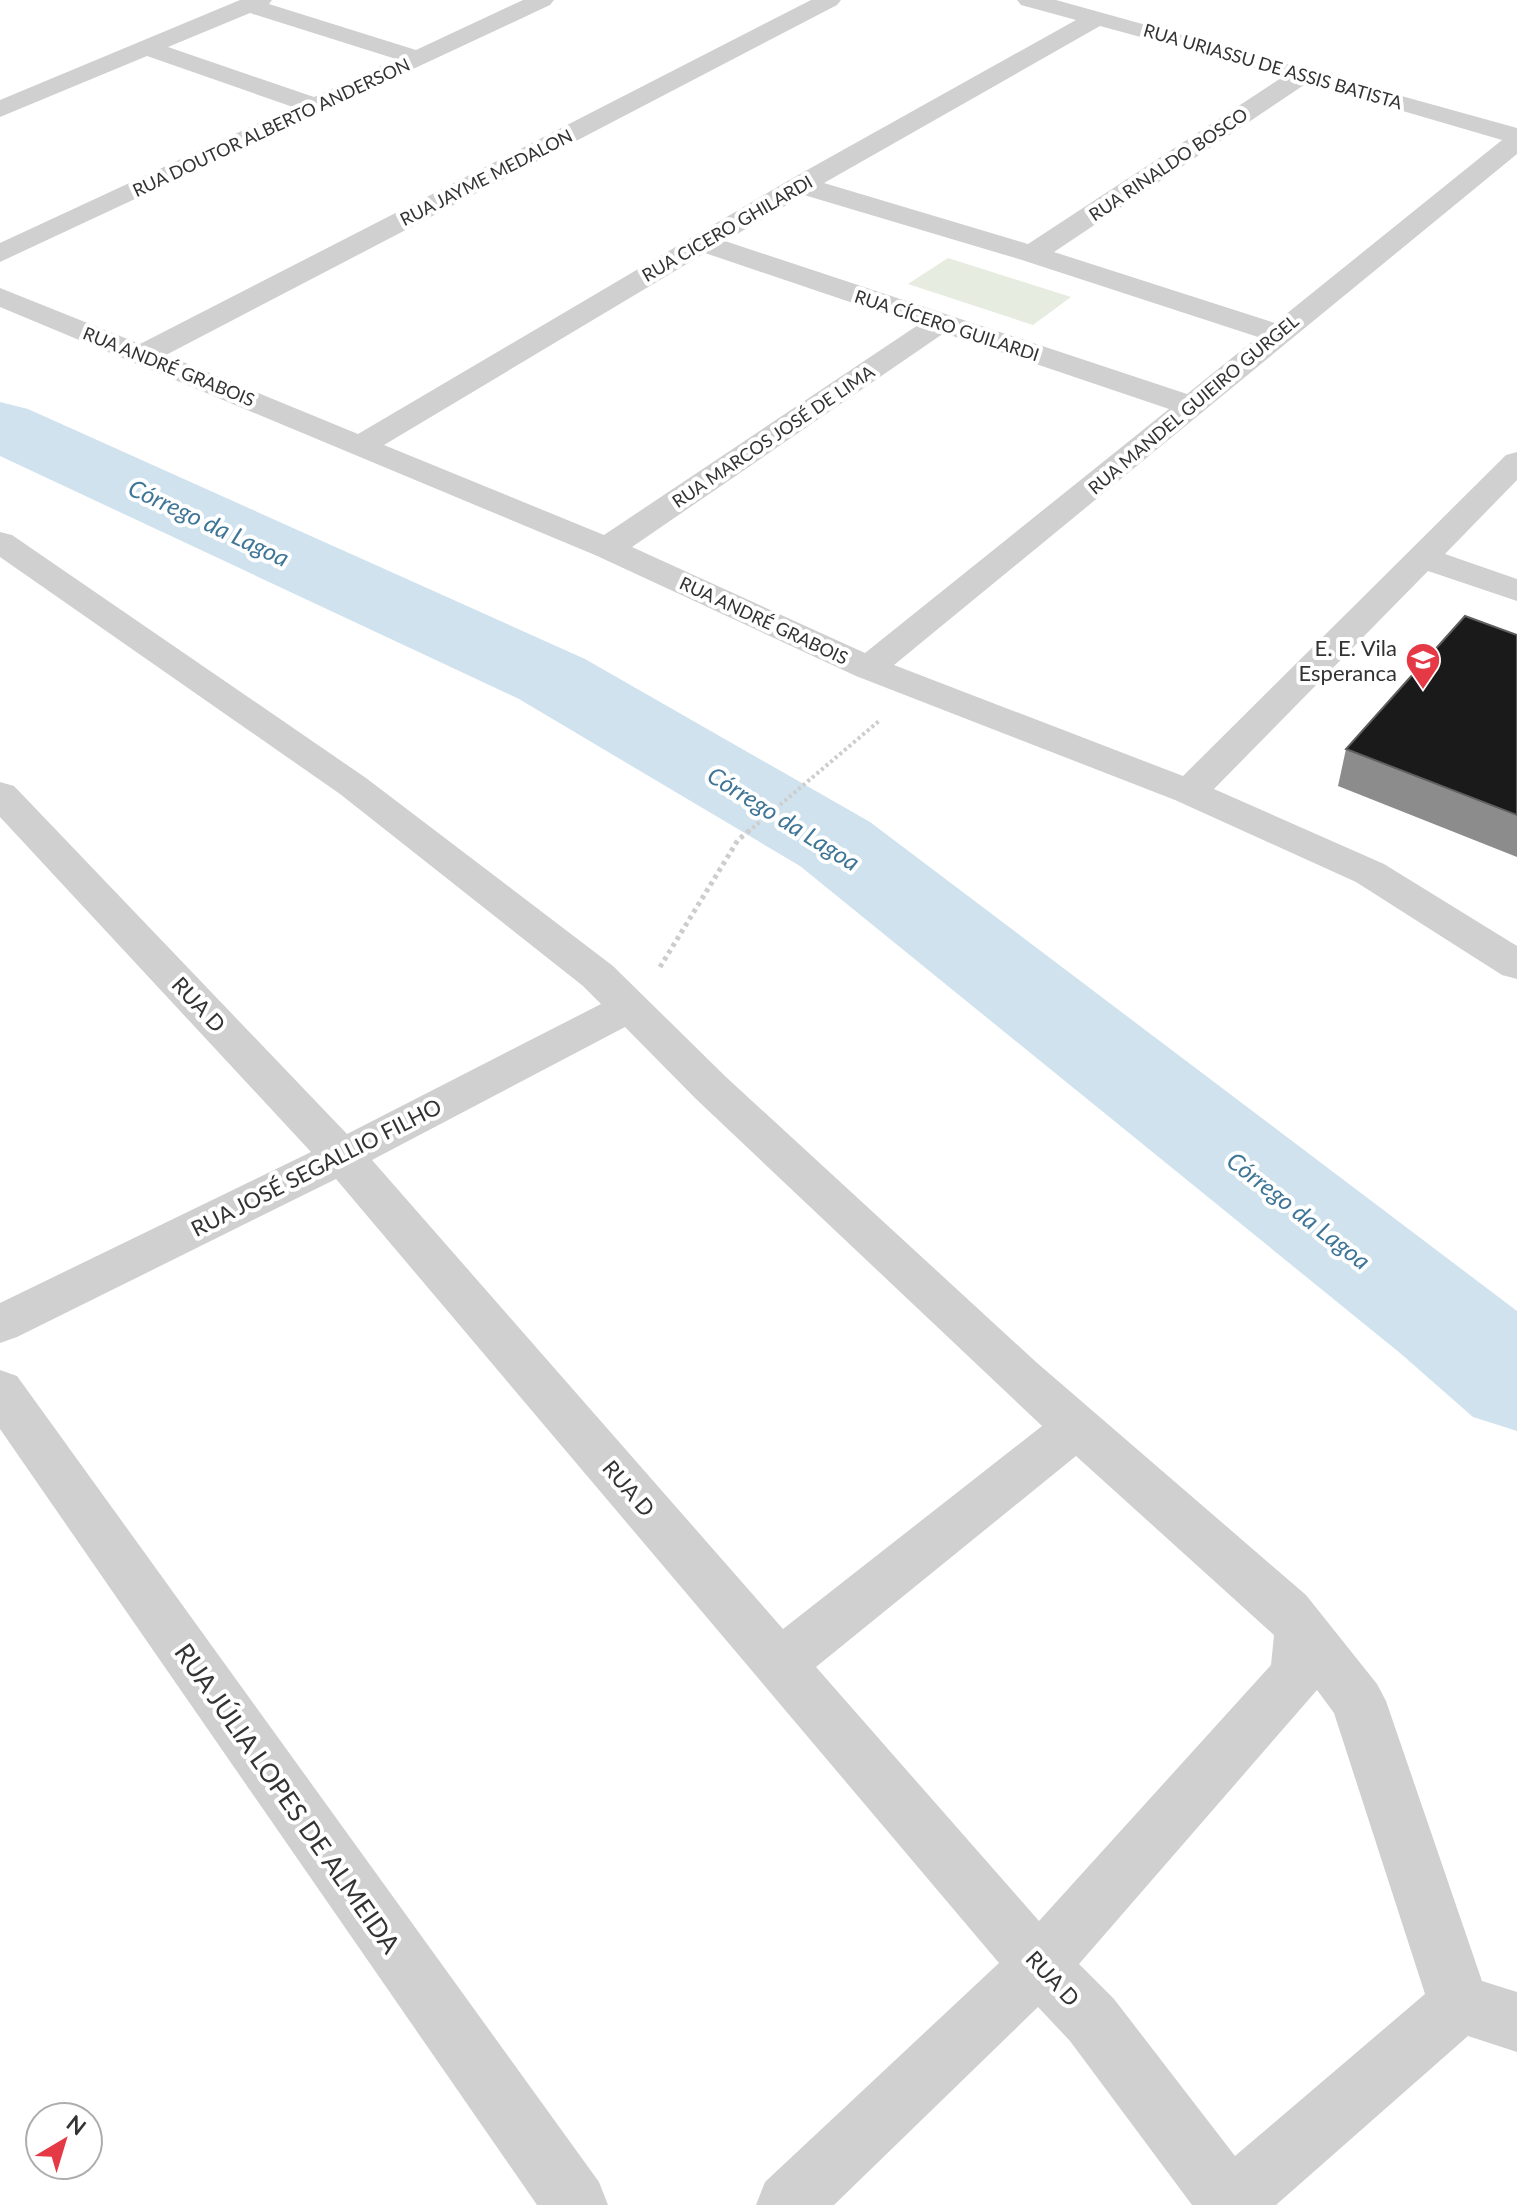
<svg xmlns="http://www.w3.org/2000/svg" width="1517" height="2205" font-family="Lato,sans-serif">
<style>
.green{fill:#e6ecdf}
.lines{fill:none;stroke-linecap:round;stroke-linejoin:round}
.river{fill:#cfe2ee;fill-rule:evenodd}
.path-far1{stroke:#cdcdcd;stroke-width:4;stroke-dasharray:3 3;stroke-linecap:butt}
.path{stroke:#cdcdcd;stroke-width:5;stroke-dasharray:4 4;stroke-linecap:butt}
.minor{fill:#d0d0d0;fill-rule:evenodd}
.wall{fill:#8c8c8c}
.building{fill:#1a1a1a;stroke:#5f5f5f;stroke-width:2}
.labels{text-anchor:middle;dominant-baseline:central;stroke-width:8;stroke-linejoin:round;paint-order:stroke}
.far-street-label{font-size:18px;fill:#333;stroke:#fff}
.poi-label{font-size:22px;fill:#333;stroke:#fff;text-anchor:end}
.street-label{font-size:22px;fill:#333;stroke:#fff}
.water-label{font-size:24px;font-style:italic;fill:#3f7597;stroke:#fff}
.near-street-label{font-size:26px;fill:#333;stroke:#fff}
</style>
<rect width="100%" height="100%" fill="#fff"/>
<polygon class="green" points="948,258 1071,297 1033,325 908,284"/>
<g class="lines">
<polygon class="river" points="0,402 28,409 585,659 870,822 1517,1311 1517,1431 1473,1417 1400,1353 800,866 519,699 0,456"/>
<polyline class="path-far1" points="748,832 879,721"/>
<polyline class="path" points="660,967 738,840 750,830"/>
<g class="minor">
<path d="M240 0H272L269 4 416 50 523 0H554L550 5 0 262V243L293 107 147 56 0 117V100ZM250 13 396 59 314 97 168 47Z"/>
<path d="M811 0H841L837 5 166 355 358 434 791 179 1076 20 1021 5 1017 0H1056L1517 128V154L894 665 1183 776 1506 455 1517 452V480L1445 554 1517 579V601L1428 571 1214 789 1384 864 1517 946V979L1502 975 1356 882 1175 800 856 676 595 555 0 307V288L140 344ZM1100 26 1284 76 1028 244 824 183ZM1307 83 1502 140 1275 323 1054 252ZM804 195 1022 260 1258 337 1187 394 725 241ZM705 253 918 325 604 535 384 445ZM944 333 1169 409 865 653 632 547Z"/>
<path d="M0 532 12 535 366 778 613 966 726 1077 1036 1362 1306 1595 1377 1684 1386 1701 1482 1981 1517 1992V2052L1468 2036 1276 2205H1192L1070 2041 1038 2007 834 2205H756L765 2182 999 1963 336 1179 17 1337 0 1343V1303L311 1152 0 817V782L14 786 347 1134 601 1004 583 986 340 794 0 557ZM625 1027 696 1099 1042 1426 783 1629 372 1160ZM1076 1456 1274 1635 1271 1665 1039 1921 816 1667ZM1317 1690 1334 1713 1425 1994 1235 2156 1114 1999 1079 1964Z"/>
<polygon points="0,1370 17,1376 599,2182 608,2205 537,2205 0,1429"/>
</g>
</g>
<polygon class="wall" points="1517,635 1517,857 1338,786 1346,749"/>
<polygon class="building" points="1465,616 1517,635 1517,815 1346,749"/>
<defs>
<symbol id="school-pin" viewBox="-11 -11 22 30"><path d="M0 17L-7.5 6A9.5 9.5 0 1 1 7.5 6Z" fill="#e63946" stroke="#fff"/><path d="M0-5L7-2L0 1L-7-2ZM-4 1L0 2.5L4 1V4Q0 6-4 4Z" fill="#fff"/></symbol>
</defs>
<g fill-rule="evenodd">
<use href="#school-pin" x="1403" y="640" width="40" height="54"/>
</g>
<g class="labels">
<g class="far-street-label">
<text transform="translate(1273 66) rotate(16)">RUA URIASSU DE ASSIS BATISTA</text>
<text transform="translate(271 127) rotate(-25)">RUA DOUTOR ALBERTO ANDERSON</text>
<text transform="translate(1168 164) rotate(-34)">RUA RINALDO BOSCO</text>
<text transform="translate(486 177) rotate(-27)">RUA JAYME MEDALON</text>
<text transform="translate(727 228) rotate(-30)">RUA CICERO GHILARDI</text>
<text transform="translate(947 325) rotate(18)">RUA CÍCERO GUILARDI</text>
<text transform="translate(169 366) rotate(22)">RUA ANDRÉ GRABOIS</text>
<text transform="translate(1193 404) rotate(-40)">RUA MANDEL GUIEIRO GURGEL</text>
<text transform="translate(773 436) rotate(-34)">RUA MARCOS JOSÉ DE LIMA</text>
<text transform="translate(764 620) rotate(25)">RUA ANDRÉ GRABOIS</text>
</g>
<g class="poi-label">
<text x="1397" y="647">E. E. Vila<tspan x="1397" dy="25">Esperanca</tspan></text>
</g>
<g class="street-label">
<text transform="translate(199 1004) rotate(47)">RUA D</text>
<text transform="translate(316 1167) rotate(-27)">RUA JOSÉ SEGALLIO FILHO</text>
<text transform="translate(629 1488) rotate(49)">RUA D</text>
<text transform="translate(1053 1978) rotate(47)">RUA D</text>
</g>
<g class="water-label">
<text transform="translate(209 522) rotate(25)">Córrego da Lagoa</text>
<text transform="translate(784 818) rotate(32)">Córrego da Lagoa</text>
<text transform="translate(1299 1210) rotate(38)">Córrego da Lagoa</text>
</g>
<g class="near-street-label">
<text transform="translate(288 1798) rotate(55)">RUA JÚLIA LOPES DE ALMEIDA</text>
</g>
</g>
<g transform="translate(64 2141) rotate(38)"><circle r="38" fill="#ffffff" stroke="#adadad" stroke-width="2"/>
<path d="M0-6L14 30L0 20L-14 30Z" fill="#e63946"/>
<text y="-12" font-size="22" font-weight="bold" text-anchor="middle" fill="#333333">N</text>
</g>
</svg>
